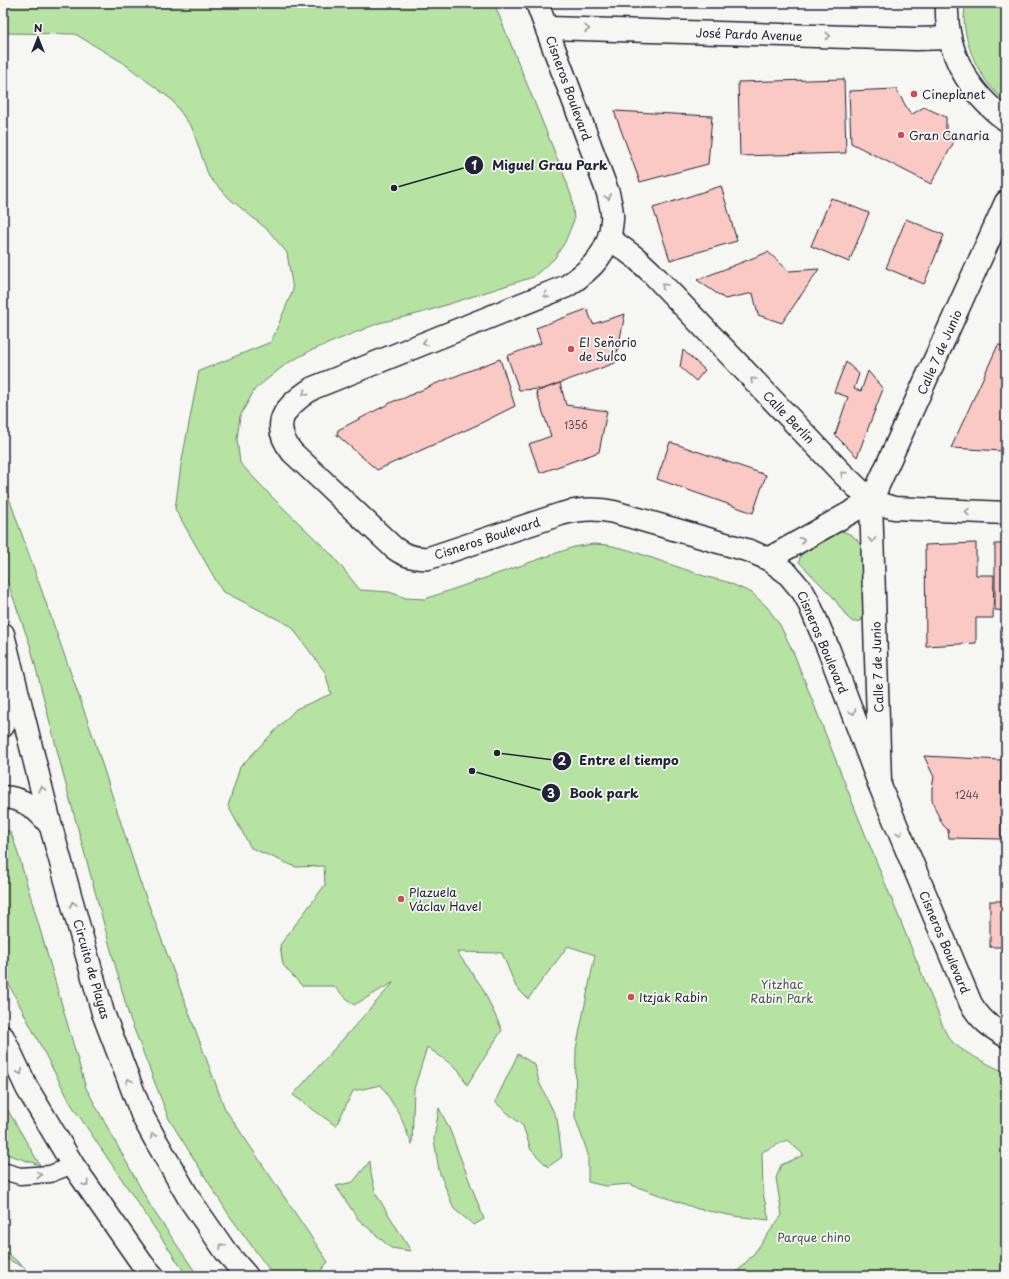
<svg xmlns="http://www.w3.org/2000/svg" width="1009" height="1279" font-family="'Playpen Sans',sans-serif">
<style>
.green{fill:#b6e3a2;stroke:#6c826e}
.building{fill:#fac9c3;stroke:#22223b}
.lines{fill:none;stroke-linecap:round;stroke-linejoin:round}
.lane-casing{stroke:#22223b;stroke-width:19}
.street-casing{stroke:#22223b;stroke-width:25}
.secondary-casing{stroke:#22223b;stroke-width:25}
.highway-casing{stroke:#22223b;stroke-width:25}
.lane{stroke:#f6f6f2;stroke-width:16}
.street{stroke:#f6f6f2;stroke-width:22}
.secondary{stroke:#f6f6f2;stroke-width:22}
.highway{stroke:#f6f6f2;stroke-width:22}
.oneway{stroke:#9797a0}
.poi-dot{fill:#d1495b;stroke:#f6f6f2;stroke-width:1.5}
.labels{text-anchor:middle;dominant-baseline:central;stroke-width:3.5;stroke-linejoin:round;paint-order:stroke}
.number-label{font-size:10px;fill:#584c5d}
.street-label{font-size:12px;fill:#22223b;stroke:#f6f6f2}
.poi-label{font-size:12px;fill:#22223b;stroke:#f6f6f2;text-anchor:start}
.park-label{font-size:12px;fill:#475255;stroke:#f6f6f2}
.leader{fill:none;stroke:#22223b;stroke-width:1.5}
.callout-dot{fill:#22223b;stroke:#f6f6f2;stroke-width:1.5}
.mark-label{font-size:12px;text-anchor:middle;font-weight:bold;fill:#fff}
.callout-label{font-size:13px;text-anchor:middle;font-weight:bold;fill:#22223b;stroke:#f6f6f2;stroke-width:3.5;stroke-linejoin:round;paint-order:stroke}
</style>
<rect width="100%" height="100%" fill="#f6f6f2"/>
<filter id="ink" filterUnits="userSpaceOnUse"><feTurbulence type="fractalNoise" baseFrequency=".025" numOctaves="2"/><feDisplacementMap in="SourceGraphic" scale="8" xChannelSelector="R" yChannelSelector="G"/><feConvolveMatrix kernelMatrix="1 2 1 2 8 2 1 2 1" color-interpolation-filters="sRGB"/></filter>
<g filter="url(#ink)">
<g class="green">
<path d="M3 3H494L564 175 572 198 574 220 565 242 554 259 533 277 421 313 379 323 310 351 286 364 255 389 240 416 237 439 240 463 274 499 332 555 360 590 389 592 406 598 425 599 574 547 593 544 608 545 629 550 704 576 727 582 752 593 767 607 780 625 794 654 857 814 937 1011C941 1020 944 1032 950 1039 960 1052 991 1065 1006 1073V1276H733L752 1256 782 1215 776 1178 781 1165 804 1155 787 1140 762 1152 763 1193 769 1220 734 1216 698 1209 629 1184 605 1186 588 1182V1154L575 1117 576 1049 595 955 568 946 528 999 516 987 502 953 457 952 482 987 502 1030 467 1085 458 1069 427 1047 414 1089 412 1145 400 1115 381 1085 353 1091 336 1126 293 1095 394 982 354 1005 333 986H302L283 965 280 945 325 885 324 866 296 867 251 848 228 806 240 767 296 709 331 694 325 672 291 626 222 591 175 509 181 465 199 371 271 342 293 290 287 253 268 230 230 199 209 177 192 128 172 100 122 62 75 34 3 33Z"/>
<path d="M966 3H1006V102C982 83 965 49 964 18 964 13 965 8 966 3Z"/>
<polygon points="3,481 94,739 139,879 225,1109 328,1262 316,1276 274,1276 229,1215 169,1119 129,1016 66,785 30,645 3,569"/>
<path d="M842 531C852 534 857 538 862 548L864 614 861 621 853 622 847 617 833 597 799 562 800 557 804 551 832 533Z"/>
<polygon points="3,827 11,833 17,850 86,1088 151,1207 198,1276 187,1276 71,1104 3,973"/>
<polygon points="518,1054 535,1065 539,1082 557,1119 562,1157 548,1167 531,1150 523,1126 495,1102"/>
<polygon points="3,1102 40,1165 6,1154 3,1152"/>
<polygon points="439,1108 449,1128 484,1219 474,1225 454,1209 439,1171 434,1139"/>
<polygon points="370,1161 371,1174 376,1194 411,1251 391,1248 358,1219 336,1186 353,1182"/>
<polygon points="3,1249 25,1268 3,1257"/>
</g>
<g class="building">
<polygon points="844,79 846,153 740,156 738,82"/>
<polygon points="896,89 911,115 924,107 946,117 946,133 956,138 931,184 851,143 849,91"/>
<polygon points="614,111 712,116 708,164 640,182"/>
<polygon points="721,186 737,241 670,260 653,208"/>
<polygon points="831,198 869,213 849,262 811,246"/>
<polygon points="906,219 944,235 924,284 886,268"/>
<polygon points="768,252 789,271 819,269 782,323 758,315 753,293 725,299 697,280"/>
<polygon points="587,309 593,324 625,314 615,363 543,389 519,390 507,356 541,343 536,328"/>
<polygon points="998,345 1006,346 1006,439 1002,451 951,448"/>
<polygon points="683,350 705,370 696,381 680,367"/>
<polygon points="500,359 515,406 475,426 377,470 337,435 338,430 394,401 402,399 435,384"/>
<polygon points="846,362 859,374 854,389 861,391 868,371 883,389 857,457 835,435 848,397 834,392"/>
<polygon points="560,383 566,405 607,411 599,452 540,473 529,444 551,436 536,392"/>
<polygon points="670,442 766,475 753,513 657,479"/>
<polygon points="976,543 976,575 994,575 993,618 976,618 976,643 926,646 925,545"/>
<polygon points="995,544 1006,544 1006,611 995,610"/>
<polygon points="924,756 1001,760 1001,839 949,838 948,830 943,825 935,809 932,800 932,788 934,777"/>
<rect x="990" y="901" width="16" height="46"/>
</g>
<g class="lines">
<defs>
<polyline id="lane" points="3,1171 20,1176 50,1174 73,1165"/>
<g id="street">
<polyline points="609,238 636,258 651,272 841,472 871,501 894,508 1006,513"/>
<polyline points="768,559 871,501"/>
<polyline points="880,782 871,501 1006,202"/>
</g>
<g id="secondary">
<path d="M537 3 608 193C610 202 613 211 612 220 610 252 592 269 567 286L313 388C287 405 268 422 292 452L393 547C404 556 415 559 429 558L561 514C579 509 596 508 614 512L750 551 768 559 787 573 803 592 808 601 828 648 880 786 971 1004C981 1020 990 1027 1006 1036"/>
<path d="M947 3C945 52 968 92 1006 120"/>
<polyline points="548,28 916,39 950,38"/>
</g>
<g id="highway">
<polyline points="3,634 51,827 103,1013 143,1117 155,1139 190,1200 226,1252 247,1276"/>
<path d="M3 726C10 714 15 702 15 688"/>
<path d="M3 797C25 798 38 810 51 826"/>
<polyline points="3,1037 27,1088 73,1165 143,1265 153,1276"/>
</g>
</defs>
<use href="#lane" class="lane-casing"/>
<use href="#street" class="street-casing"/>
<use href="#secondary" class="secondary-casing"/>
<use href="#highway" class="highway-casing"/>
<use href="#lane" class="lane"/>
<use href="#street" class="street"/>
<use href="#secondary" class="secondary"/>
<use href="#highway" class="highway"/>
</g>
<defs><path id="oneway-chevron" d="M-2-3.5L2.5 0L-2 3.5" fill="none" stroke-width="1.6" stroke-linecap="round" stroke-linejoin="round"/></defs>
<g class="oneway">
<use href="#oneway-chevron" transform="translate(587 29) rotate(1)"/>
<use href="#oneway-chevron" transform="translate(828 36) rotate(2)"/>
<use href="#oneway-chevron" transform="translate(608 197) rotate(75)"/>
<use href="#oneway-chevron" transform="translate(664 286) rotate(-134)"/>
<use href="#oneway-chevron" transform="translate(546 295) rotate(158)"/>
<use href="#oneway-chevron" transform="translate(425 343) rotate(158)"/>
<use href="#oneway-chevron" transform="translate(753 380) rotate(-134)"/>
<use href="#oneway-chevron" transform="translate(305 393) rotate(146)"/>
<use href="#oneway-chevron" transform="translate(843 474) rotate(-135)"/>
<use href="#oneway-chevron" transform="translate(967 512) rotate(-178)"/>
<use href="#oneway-chevron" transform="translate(802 540) rotate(-29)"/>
<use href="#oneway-chevron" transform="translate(872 540) rotate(88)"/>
<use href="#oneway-chevron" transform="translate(853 712) rotate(69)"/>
<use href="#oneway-chevron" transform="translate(42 789) rotate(-104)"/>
<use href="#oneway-chevron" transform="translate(900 833) rotate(68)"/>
<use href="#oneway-chevron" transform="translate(73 904) rotate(-105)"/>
<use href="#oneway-chevron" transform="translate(20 1072) rotate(64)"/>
<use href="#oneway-chevron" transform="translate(129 1081) rotate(-111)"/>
<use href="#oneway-chevron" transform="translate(153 1136) rotate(-118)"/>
<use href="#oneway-chevron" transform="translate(39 1175) rotate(-3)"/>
<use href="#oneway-chevron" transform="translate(86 1184) rotate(56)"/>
<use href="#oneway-chevron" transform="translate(222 1246) rotate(-125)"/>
</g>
</g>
<g class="poi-dot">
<circle cx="914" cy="94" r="4"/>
<circle cx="901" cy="135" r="4"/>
<circle cx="571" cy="349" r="4"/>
<circle cx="401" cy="899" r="4"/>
<circle cx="631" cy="997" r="4"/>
</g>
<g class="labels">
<g class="number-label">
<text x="576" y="424">1356</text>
<text x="967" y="794">1244</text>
</g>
<g class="street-label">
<text transform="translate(749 34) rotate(2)">José Pardo Avenue</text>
<text transform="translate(569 88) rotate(70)">Cisneros Boulevard</text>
<text transform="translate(939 352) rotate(-66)">Calle 7 de Junio</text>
<text transform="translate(789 417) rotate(46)">Calle Berlín</text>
<text transform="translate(487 538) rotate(-18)">Cisneros Boulevard</text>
<text transform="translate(823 642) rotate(67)">Cisneros Boulevard</text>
<text transform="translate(877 667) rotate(-92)">Calle 7 de Junio</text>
<text transform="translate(945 942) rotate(67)">Cisneros Boulevard</text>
<text transform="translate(92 969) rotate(74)">Circuito de Playas</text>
</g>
<g class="poi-label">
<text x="922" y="94">Cineplanet</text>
<text x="909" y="135">Gran Canaria</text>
<text x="579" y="342">El Señorio<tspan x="579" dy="14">de Sulco</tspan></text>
<text x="409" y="892">Plazuela<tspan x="409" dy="14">Václav Havel</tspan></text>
<text x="639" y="997">Itzjak Rabin</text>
</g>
<g class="park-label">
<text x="782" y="984">Yitzhac<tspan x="782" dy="14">Rabin Park</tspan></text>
<text x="814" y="1237">Parque chino</text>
</g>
</g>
<path class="leader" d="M394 188L474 165M497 753L562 761M472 771L551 793"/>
<g class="callout-dot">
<circle cx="394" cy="188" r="4"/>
<circle cx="497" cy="753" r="4"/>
<circle cx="472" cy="771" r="4"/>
<circle cx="474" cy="165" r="10"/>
<circle cx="562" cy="761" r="10"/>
<circle cx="551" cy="793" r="10"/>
</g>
<g class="mark-label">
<text x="474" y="170">1</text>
<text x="562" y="765">2</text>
<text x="551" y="798">3</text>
</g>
<g class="callout-label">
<text x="550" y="170">Miguel Grau Park</text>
<text x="629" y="765">Entre el tiempo</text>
<text x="604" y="798">Book park</text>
</g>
<rect width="1009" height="1279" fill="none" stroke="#f6f6f2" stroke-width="16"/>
<rect x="8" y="8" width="993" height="1263" fill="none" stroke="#22223b" stroke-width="1.5" filter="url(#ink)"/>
<g transform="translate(38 38)" stroke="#f6f6f2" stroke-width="3" paint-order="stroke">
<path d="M0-3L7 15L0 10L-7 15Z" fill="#22223b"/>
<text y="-6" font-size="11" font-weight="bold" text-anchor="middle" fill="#22223b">N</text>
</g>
</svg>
